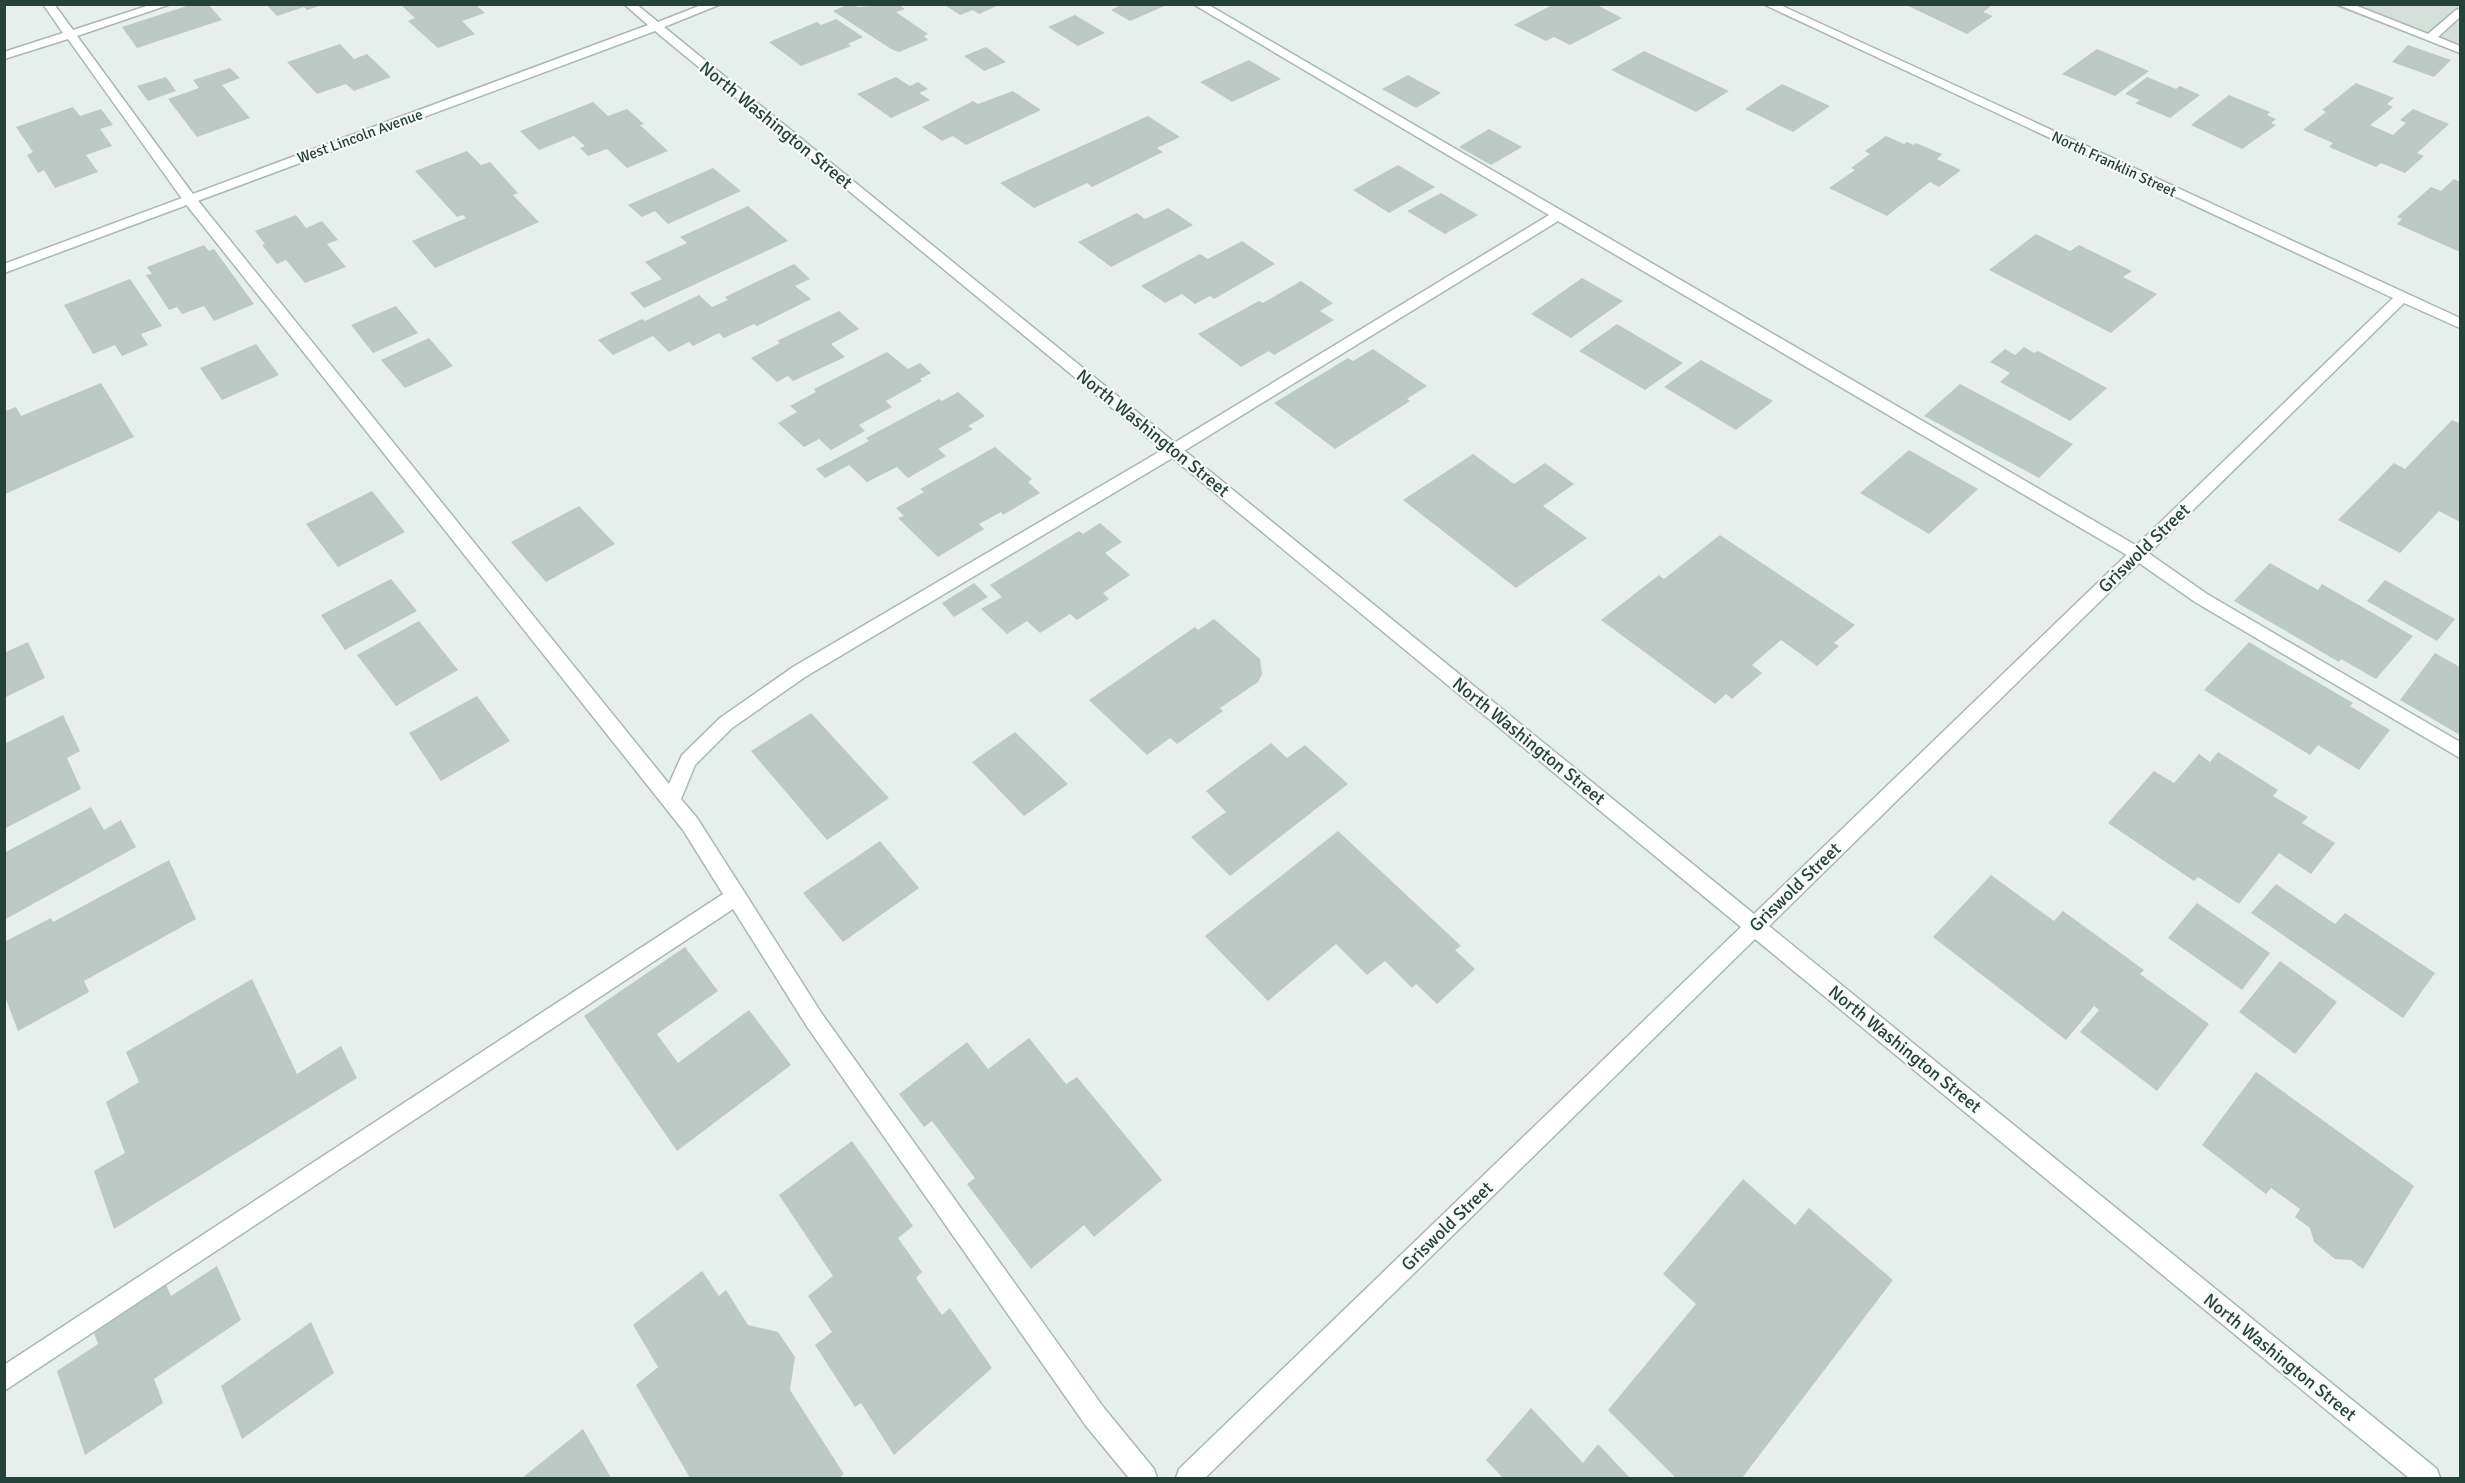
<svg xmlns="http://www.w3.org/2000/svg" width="2465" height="1483" font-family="Signika,sans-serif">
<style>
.built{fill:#d4dfda}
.building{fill:#bbcac4}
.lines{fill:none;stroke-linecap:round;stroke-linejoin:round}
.service-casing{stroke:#a8b8b2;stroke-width:3}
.minor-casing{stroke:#a8b8b2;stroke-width:3}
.service{fill:#fff;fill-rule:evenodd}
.minor{fill:#fff;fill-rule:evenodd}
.labels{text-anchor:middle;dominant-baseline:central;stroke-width:4.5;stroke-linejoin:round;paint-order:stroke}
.far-street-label{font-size:15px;fill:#24423a;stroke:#f7fbf9}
.street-label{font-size:18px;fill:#24423a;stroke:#f7fbf9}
</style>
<rect width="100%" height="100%" fill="#e6efeb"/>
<polygon class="built" points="2331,5 2460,5 2460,53"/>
<g class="building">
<polygon points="193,4 208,4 222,20 137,48 122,27"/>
<polygon points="266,4 322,4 322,5 307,10 304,7 277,16"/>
<polygon points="400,4 475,4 485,13 462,21 475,34 438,48 408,21 415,18"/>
<polygon points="849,4 859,7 898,4 905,9 896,12 928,34 924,36 928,40 899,52 891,49 833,11"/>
<polygon points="943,4 1001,4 979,14 973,10 960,15"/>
<polygon points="1123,4 1169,4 1130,21 1111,10"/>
<polygon points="1554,4 1595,4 1622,18 1570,45 1554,37 1546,41 1514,25"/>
<polygon points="1904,4 1994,4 1983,12 1993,16 1967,34"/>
<polygon points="1075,15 1105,33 1078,46 1048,27"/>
<polygon points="836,19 863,37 848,44 851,46 801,66 769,42 817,22 821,25"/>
<polygon points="340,44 354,59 367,54 391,77 354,91 346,84 317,94 287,62"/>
<polygon points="2408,45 2451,60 2434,77 2392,62"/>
<polygon points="986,47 1006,62 984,71 964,56"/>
<polygon points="2097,49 2149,71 2115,96 2062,74"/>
<polygon points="1644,51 1729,91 1696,112 1611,70"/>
<polygon points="1249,60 1281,79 1232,102 1200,82"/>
<polygon points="230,68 240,78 222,85 250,118 197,137 168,99 199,88 193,80"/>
<polygon points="1408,75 1441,93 1416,108 1382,89"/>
<polygon points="166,77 176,91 148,101 137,86"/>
<polygon points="896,77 910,86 918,82 928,89 919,93 930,100 891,118 857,94"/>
<polygon points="2147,77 2176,89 2180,86 2200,95 2170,118 2135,103 2140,100 2125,94"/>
<polygon points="2356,83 2394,98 2387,104 2393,107 2370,125 2393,135 2406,123 2400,120 2413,109 2449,124 2417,153 2424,156 2405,173 2381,163 2376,167 2329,147 2333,143 2303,130 2326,112 2322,110"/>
<polygon points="1782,84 1830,106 1793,132 1745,109"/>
<polygon points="1013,91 1041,110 966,145 953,136 942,141 922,127 973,101 978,104"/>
<polygon points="2229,95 2270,112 2267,115 2276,119 2271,123 2276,125 2242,149 2191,125"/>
<polygon points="593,102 608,116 627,109 644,124 640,125 668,151 627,168 607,149 588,156 580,148 585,146 574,136 539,150 520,131"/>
<polygon points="73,107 80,116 101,109 113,125 100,129 112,146 86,155 98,172 55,188 44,170 38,173 27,155 33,152 16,127"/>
<polygon points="1148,116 1180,137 1157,148 1163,152 1092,187 1087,183 1034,208 1000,183"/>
<polygon points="1489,129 1522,147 1491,165 1459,147"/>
<polygon points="1886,136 1904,144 1907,142 1914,145 1916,143 1942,154 1937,159 1961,170 1939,187 1930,182 1887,216 1829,188 1855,170 1851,168 1870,154 1865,151"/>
<polygon points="467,151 481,165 490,162 518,193 513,195 539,222 435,268 412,241 466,218 463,215 457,217 415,171"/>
<polygon points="1398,165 1435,187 1389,213 1353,190"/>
<polygon points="713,168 741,191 668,224 655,211 642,217 628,205"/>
<polygon points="2454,179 2460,182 2460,252 2397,224 2402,219 2397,217 2431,187 2441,191"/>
<polygon points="1441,193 1478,215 1445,234 1407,211"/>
<polygon points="748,206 788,241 644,308 630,293 662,279 645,262 687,243 680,237"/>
<polygon points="1168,208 1193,225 1111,267 1078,242 1137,213 1145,219"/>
<polygon points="296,215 306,228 322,221 338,240 327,244 346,267 305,283 286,260 277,264 262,245 265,244 255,231"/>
<polygon points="2036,234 2070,251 2079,245 2132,271 2123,277 2157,294 2111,333 1989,270"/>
<polygon points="1242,241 1275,264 1214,299 1210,296 1195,304 1182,294 1165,303 1141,286 1200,254 1208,259"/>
<polygon points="204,245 209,251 214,249 254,304 214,321 204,306 182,314 177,307 169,310 146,275 152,274 147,267"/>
<polygon points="794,264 810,279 795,286 811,299 757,326 754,324 724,338 719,333 693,346 689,342 669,352 653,336 613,355 598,340 642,319 645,321 699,295 712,307 728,300 725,297"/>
<polygon points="1582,278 1623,301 1571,338 1531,314"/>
<polygon points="130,279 162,326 141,334 148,345 122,356 115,345 93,354 64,305"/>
<polygon points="1301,281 1333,303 1320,311 1334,320 1274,355 1269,351 1241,367 1198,334 1259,301 1263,303"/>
<polygon points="396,306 418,333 373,353 351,325"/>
<polygon points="839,311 859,329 831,344 845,357 793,381 788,376 777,382 751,358 780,343 777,341"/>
<polygon points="1617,324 1683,363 1645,390 1579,351"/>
<polygon points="429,338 453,366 405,388 381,360"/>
<polygon points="256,344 279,375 222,400 200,368"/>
<polygon points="2024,347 2034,353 2038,351 2107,388 2070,421 2000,382 2010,373 1990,362 2005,349 2015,355"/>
<polygon points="1373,349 1427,386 1407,399 1410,401 1335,449 1274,403 1348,358 1353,361"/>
<polygon points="887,352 908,369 920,363 931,373 920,379 922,381 886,401 892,407 859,425 865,431 831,450 819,439 804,447 778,423 797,412 790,406 816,392 814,389"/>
<polygon points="1701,360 1773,401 1736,430 1664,387"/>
<polygon points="101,383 134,437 5,494 5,411 16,407 21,416"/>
<polygon points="1960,384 2073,444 2039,478 1924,416"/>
<polygon points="958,392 985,416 968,426 973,429 938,449 946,456 908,478 897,467 867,482 849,465 825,478 816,469 869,441 866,438 939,399 942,401"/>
<polygon points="2460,419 2460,522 2439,511 2400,553 2338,520 2394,463 2405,469 2452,420 2458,423"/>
<polygon points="995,447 1032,479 1028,482 1040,493 1003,515 1001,512 979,524 984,529 938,557 898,518 904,516 896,508 924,492 920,489"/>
<polygon points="1909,450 1978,489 1929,534 1860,493"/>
<polygon points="1473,454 1514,484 1545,463 1574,484 1543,506 1587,538 1516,588 1403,500"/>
<polygon points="372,491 405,532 338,567 306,524"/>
<polygon points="579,506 615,544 546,582 511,542"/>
<polygon points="1100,523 1122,542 1105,553 1130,575 1103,593 1109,599 1077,620 1070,614 1040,633 1027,621 1007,634 981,609 1002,597 990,585 1079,531 1083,534"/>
<polygon points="1720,535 1855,625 1834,643 1839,646 1817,666 1781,640 1752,665 1762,673 1732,699 1726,694 1715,704 1601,620 1659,575 1664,579"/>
<polygon points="2270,563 2318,590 2322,584 2413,636 2376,679 2341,659 2339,662 2234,601"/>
<polygon points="391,579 417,611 345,650 321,615"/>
<polygon points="2385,580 2455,619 2437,641 2367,601"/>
<polygon points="974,583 988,597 954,617 942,603"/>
<polygon points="1214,619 1260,659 1262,674 1258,682 1220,708 1223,711 1177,744 1170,738 1147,755 1089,700 1195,627 1198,630"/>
<polygon points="419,621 458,670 396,706 357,655"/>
<polygon points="28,642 45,678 4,698 4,653"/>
<polygon points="2249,642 2353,703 2350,706 2390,730 2359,770 2318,745 2310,755 2204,690"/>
<polygon points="2435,653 2460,667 2460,735 2400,700"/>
<polygon points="477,696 510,741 441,781 409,733"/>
<polygon points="811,713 889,798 827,840 751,751"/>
<polygon points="63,715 80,751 67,758 81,789 4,829 4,744"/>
<polygon points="1015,732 1068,784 1024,816 972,762"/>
<polygon points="1271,743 1287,758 1305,745 1348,784 1230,876 1191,837 1226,812 1206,791"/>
<polygon points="2218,752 2278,790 2273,796 2308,817 2302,823 2335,843 2311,874 2279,853 2239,904 2198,877 2194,881 2108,823 2154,771 2174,783 2199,754 2210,762"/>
<polygon points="91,807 104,830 121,820 136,847 4,920 4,853"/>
<polygon points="1338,831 1461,946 1455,950 1475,969 1437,1004 1416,984 1412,988 1385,961 1367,975 1336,944 1268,1001 1205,936"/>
<polygon points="880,841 919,888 843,942 803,893"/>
<polygon points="169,860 196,919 84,981 89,992 18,1031 4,994 4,942 51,918 53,922"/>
<polygon points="1991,875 2054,921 2063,911 2144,970 2140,974 2209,1024 2157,1091 2080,1032 2099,1010 2094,1006 2066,1040 1933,937"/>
<polygon points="2276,884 2335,924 2345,913 2435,973 2403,1018 2251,913"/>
<polygon points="2197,903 2270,953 2242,990 2168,938"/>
<polygon points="685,947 718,991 657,1034 678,1063 749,1010 791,1065 677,1151 584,1016"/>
<polygon points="2280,961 2337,1002 2295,1054 2239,1012"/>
<polygon points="252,979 297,1074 341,1046 357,1078 114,1229 94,1171 125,1153 106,1102 139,1082 126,1052"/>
<polygon points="1029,1038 1066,1084 1077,1077 1162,1180 1094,1237 1084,1225 1031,1269 967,1184 975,1178 932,1121 924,1127 899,1094 967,1042 988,1069"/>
<polygon points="2256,1072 2414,1186 2363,1269 2351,1260 2335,1259 2314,1242 2310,1228 2295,1217 2300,1209 2271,1188 2266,1194 2202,1145"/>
<polygon points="852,1141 913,1226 898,1238 922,1272 916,1278 942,1315 950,1308 992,1368 894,1455 861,1403 855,1407 815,1345 832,1332 808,1296 833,1276 779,1195"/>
<polygon points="1743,1179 1795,1225 1809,1208 1893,1280 1742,1478 1676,1478 1608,1410 1696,1304 1663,1274"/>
<polygon points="217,1266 241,1320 154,1379 163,1403 85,1455 57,1371 98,1344 94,1333 166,1285 171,1296"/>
<polygon points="702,1271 719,1296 726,1290 748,1325 778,1332 795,1357 790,1390 844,1474 839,1478 690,1478 636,1385 658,1367 633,1325"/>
<polygon points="311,1322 334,1373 242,1439 221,1386"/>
<polygon points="1531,1408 1583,1463 1598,1444 1630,1478 1503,1478 1486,1460"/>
<polygon points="583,1429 611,1478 522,1478"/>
</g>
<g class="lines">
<defs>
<g id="service">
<polygon points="43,4 54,4 73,30 153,4 171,4 77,36 195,197 669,784 682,755 720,718 793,667 1169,446 1549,215 1193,4 1207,4 2144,550 2207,594 2460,742 2460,758 2195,602 2132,558 1558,221 1179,454 805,677 732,728 695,765 681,799 697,818 822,1014 1104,1408 1154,1469 1157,1478 1129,1478 1086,1426 808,1028 733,909 4,1391 4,1365 723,894 683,830 185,203 68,39 4,59 4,52 63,33"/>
<polygon points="2336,4 2352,4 2428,34 2456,10 2460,9 2460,17 2438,37 2460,46 2460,53"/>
</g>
<polygon id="minor" points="624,4 636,4 658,22 704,4 721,4 664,27 1754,914 2393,298 1763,4 1778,4 2460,318 2460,328 2404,303 1769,926 2437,1469 2440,1478 2409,1478 1755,939 1205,1478 1176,1478 1179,1469 1741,927 655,31 4,273 4,264 648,25"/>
</defs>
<use href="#service" class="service-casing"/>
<use href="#minor" class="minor-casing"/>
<use href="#service" class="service"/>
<use href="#minor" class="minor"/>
</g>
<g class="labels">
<g class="far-street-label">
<text transform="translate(360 136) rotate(-20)">West Lincoln Avenue</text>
<text transform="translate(2114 164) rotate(25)">North Franklin Street</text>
</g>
<g class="street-label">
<text transform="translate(776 125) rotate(39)">North Washington Street</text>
<text transform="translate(1153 433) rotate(39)">North Washington Street</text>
<text transform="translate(2144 548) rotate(-44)">Griswold Street</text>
<text transform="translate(1529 741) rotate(39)">North Washington Street</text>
<text transform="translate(1795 887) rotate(-44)">Griswold Street</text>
<text transform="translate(1905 1049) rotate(39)">North Washington Street</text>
<text transform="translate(1447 1226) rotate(-44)">Griswold Street</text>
<text transform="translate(2280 1357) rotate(39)">North Washington Street</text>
</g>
</g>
<rect width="2465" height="1483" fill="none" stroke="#24423a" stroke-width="12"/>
</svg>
